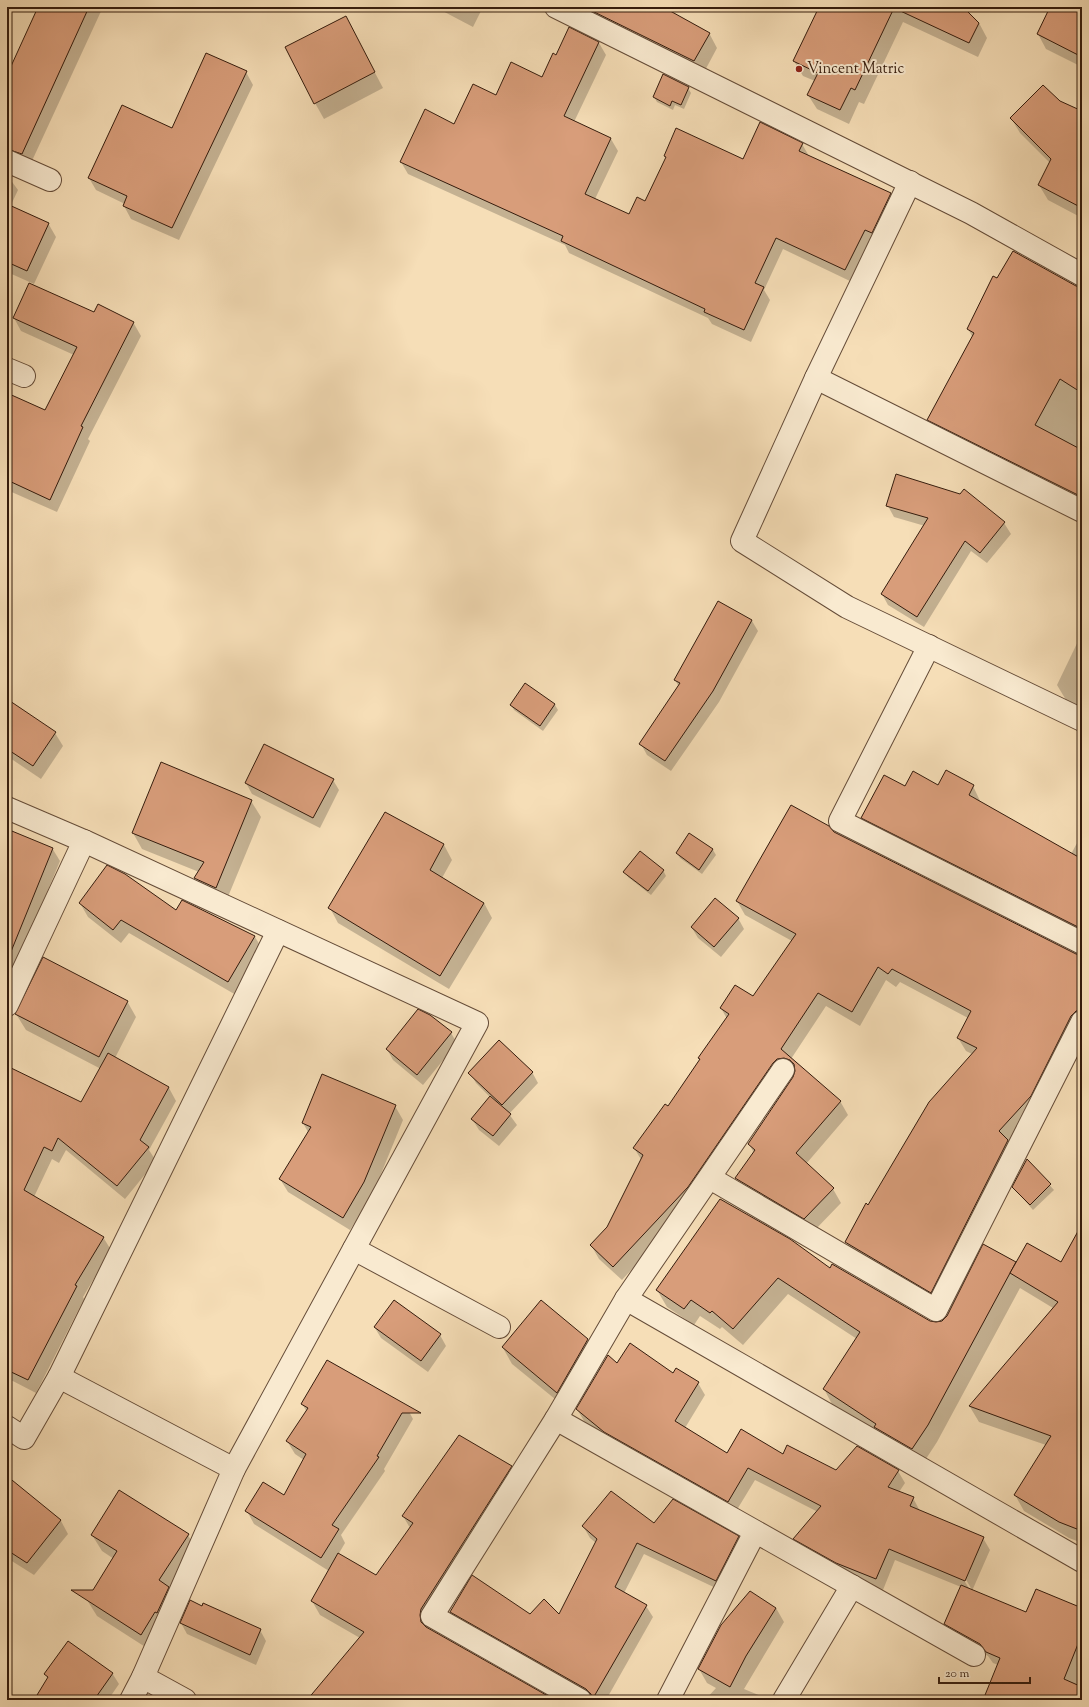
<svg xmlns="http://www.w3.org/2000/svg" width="1089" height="1707" font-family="'Sorts Mill Goudy',serif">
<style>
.shadow{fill:#0003;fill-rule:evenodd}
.building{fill:#d89d7a;stroke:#351c0d}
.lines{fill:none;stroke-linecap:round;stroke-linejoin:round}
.street-casing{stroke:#654c38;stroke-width:24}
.street{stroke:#f9ead0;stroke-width:22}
.poi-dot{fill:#8f2418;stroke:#f9ead0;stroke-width:1.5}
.labels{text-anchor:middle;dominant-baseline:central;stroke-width:4;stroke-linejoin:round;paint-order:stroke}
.poi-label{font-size:15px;fill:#351c0d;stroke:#f9ead0;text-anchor:start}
</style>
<rect width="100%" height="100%" fill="#f6deb7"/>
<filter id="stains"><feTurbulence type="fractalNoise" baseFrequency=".005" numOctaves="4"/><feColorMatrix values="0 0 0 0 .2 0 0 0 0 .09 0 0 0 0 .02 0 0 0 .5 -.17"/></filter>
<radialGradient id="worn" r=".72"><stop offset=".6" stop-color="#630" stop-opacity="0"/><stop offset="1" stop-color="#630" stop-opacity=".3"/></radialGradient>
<g class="shadow">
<polygon points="39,7 103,7 31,163 7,164 7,77"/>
<polygon points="154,7 164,7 163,11"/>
<polygon points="435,7 483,7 473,27"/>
<polygon points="554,7 661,7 709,33 717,48 702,76"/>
<polygon points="820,7 962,7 979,23 987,38 978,57 903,22 864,104 859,102 849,124 817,109 808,95 815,81 803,76 794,61"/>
<polygon points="1051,7 1077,7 1082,9 1082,67 1046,49 1038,34"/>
<polygon points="569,29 599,43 606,55 574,122 611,139 618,151 595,199 629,215 645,202 666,159 665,155 743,160 802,144 809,156 890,194 897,206 852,282 783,249 764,290 770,300 751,342 712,324 708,318 569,253 565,245 408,174 401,162 496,96 542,78 557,56"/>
<polygon points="354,33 383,88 324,119 315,103"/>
<polygon points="246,72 253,85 179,240 131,219 124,206 125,204 96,190 89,178 172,129"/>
<polygon points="688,88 691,93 684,109 675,105 673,110 657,102 654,97"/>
<polygon points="1082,106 1082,218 1048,200 1039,185 1050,163 1020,133 1011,118 1074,117"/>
<polygon points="7,175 18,190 10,207 48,223 56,237 34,284 7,272"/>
<polygon points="998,279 1082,288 1082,507 937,435 928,420 973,338 968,329"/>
<polygon points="95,314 133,322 141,336 88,439 90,441 57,512 7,490 7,394 46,411 74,355 21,331 14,318"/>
<polygon points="964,490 1004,523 1011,534 987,563 971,551 924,627 888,605 882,594 925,526 894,517 888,506 961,495"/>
<polygon points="718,603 752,621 758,631 719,702 671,771 647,755 641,744 679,687 675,680"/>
<polygon points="1082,633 1082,707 1066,700 1057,685"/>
<polygon points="525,685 555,705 558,710 543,731 514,710 511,705"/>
<polygon points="7,700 55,733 63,746 41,779 7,756"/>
<polygon points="333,780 339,790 320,828 252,794 246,783"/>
<polygon points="973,786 981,803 1071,854 1082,834 1082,939 871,833 862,818 905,787"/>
<polygon points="251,801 261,817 225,904 205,894 196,878 199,872 142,849 133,833"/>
<polygon points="385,813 444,845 452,860 442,878 484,903 492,918 449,989 338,923 330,908"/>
<polygon points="7,830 52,848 60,861 7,989"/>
<polygon points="834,833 1076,955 1082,955 1082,992 1073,1009 1077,1011 1082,1021 939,1306 854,1256 846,1242 972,1054 966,1051 958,1038 968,1018 900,982 896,987 886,980 860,1026 826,1006 791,1059 840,1101 848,1115 806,1164 833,1189 841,1203 813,1232 744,1192 736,1178 754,1153 749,1144 794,1077 796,1072 792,1071 695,1201 622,1280 599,1259 591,1245 608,1227 642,1161 634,1148 669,1108 700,1060 699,1058 727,1019 721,1008 754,998 792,941 745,915 737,901"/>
<polygon points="690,835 713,850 716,855 702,874 680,858 677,853"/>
<polygon points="663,870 666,876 651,895 628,877 625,872"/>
<polygon points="182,901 255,937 263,950 236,995 129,933 121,943 88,917 80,903 176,911"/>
<polygon points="738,918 744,929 721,957 698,938 692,928"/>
<polygon points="127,1001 136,1017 115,1058 169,1088 176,1101 149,1150 156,1161 125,1199 66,1150 59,1163 52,1159 34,1197 103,1237 111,1250 83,1297 84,1299 36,1393 7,1378 7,1067 81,1103 101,1069 26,1030 16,1014"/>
<polygon points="451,1033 457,1043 423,1085 393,1060 387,1049"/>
<polygon points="1082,1052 1082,1071 1077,1062"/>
<polygon points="532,1072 538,1083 509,1114 517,1125 499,1146 479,1130 472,1119 490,1097 476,1083 470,1073"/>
<polygon points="395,1106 403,1120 372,1196 350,1230 288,1192 280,1179 308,1132 303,1123"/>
<polygon points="1027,1160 1054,1190 1033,1210 1013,1187"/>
<polygon points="1082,1226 1082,1543 1069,1538 1024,1511 1015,1495 1046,1445 979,1422 970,1407 1053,1308 1020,1288 937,1442 922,1465 833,1406 824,1389 857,1339 788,1294 743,1345 722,1327 720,1329 700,1316 694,1325 667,1307 657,1290 831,1269 929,1322 936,1323 943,1322 1015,1263 1016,1264 1061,1263"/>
<polygon points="375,1328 440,1335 446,1346 428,1372 381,1338"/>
<polygon points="587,1340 597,1356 566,1408 512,1364 503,1348"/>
<path d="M617 1364 673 1375 676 1369 698 1383 705 1395 685 1428 727 1454 783 1455 836 1472 898 1471 905 1483 899 1492 913 1498 920 1511 983 1538 990 1550 972 1591 1026 1614 1082 1609V1700H984L998 1665 993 1663 988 1656 952 1636 945 1624 961 1587 895 1560 883 1590 844 1575 802 1551 795 1539 818 1512 755 1480 735 1513 612 1443 584 1421 577 1409ZM894 1475H896L886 1491 884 1490ZM964 1576 972 1590H970L962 1577Z"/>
<polygon points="302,1404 406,1406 413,1419 384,1469 385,1471 341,1535 345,1543 338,1555 376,1577 410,1528 403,1516 511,1466 519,1480 429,1623 427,1629 553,1700 309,1700 360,1638 320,1615 312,1601 329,1571 254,1524 247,1511 284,1496 304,1460 295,1454 287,1441 307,1412"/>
<polygon points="7,1478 61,1521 68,1534 34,1575 7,1558"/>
<polygon points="654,1525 738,1537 744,1549 722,1591 644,1554 624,1593 646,1606 653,1617 606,1700 593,1700 457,1623 451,1612 559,1615 596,1543 590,1538 583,1526"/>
<polygon points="92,1535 188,1535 197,1551 150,1650 97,1616 87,1600 114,1559 102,1551"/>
<polygon points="202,1608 260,1630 266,1641 256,1665 187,1634 181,1623"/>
<polygon points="776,1608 784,1622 744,1689 771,1700 705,1700 716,1688 707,1683 699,1669"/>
<polygon points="112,1673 119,1684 108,1700 35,1700 48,1679 45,1674"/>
</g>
<g class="building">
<polygon points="38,7 89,7 22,154 7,149 7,75"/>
<polygon points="584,7 663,7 710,33 694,61"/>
<polygon points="819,7 963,7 979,23 969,43 894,8 855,90 851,88 840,110 807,95 818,73 793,61"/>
<polygon points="1050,7 1082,7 1082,57 1037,34"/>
<polygon points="346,16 375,72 314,104 285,47"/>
<polygon points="569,27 599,42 564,116 611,138 585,194 629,214 637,197 645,201 666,157 664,156 676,128 743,159 760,122 803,143 799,151 891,193 872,233 865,230 845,270 776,238 755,283 764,287 744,330 704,312 705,309 561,241 563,236 400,162 425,109 454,124 473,84 496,95 511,62 542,77 553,53 556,55"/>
<polygon points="206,53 247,71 172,228 123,206 127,196 88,178 122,105 172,128"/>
<polygon points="663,74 689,87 681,105 672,101 670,106 653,97"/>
<polygon points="1043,85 1060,101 1082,111 1082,208 1038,185 1051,159 1010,118"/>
<polygon points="7,204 49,223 27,271 7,262"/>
<polygon points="1013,251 1076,286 1082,287 1082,393 1060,379 1035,425 1082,450 1082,497 927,420 974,333 967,329 993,276 997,278"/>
<polygon points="29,283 94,312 98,304 134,322 81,426 83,427 50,500 7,480 7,393 45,410 77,347 13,318"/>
<polygon points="896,474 960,494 964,489 1005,522 980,553 965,541 917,617 881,594 928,518 886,506"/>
<polygon points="718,601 752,620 713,691 665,761 639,744 680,683 674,680"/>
<polygon points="525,683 555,704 540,726 510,705"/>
<polygon points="7,699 56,732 33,766 7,749"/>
<polygon points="264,744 334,779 313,818 245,783"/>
<polygon points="161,762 252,800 216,888 194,878 204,862 132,833"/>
<polygon points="946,770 974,785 969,795 1082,859 1082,929 861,818 884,775 905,786 913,771 938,785"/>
<polygon points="791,805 829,826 834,832 1076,954 1082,955 1082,1010 1076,1011 1071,1016 1031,1096 999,1131 1008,1140 931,1293 845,1242 866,1203 868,1205 929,1102 977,1048 957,1038 971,1011 892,969 888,974 878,967 852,1012 818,993 781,1049 841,1101 796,1153 834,1188 804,1219 735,1178 755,1150 748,1144 793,1077 795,1071 794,1064 790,1060 784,1058 777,1059 773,1063 688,1187 613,1267 590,1245 607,1227 643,1155 633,1148 665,1104 668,1106 700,1059 698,1058 729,1014 720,1008 735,985 753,996 796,934 736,901"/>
<polygon points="385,812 444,844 430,870 484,903 440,976 328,908"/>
<polygon points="7,829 53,848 8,959 7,958"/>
<polygon points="689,833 713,849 699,870 676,853"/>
<polygon points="640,851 664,870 648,891 623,872"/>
<polygon points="107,865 125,874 176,910 182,900 255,936 228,982 121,920 113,930 79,903"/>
<polygon points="715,898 739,918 714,947 691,927"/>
<polygon points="43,957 128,1001 99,1057 15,1014"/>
<polygon points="418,1009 430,1015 452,1032 417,1075 386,1049"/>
<polygon points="499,1040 533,1072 502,1105 468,1073"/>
<polygon points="108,1053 169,1087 140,1140 149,1147 117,1186 58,1138 52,1151 44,1147 24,1190 104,1237 75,1285 77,1286 28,1380 7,1370 7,1066 81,1102"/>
<polygon points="322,1074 396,1105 364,1182 343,1218 279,1179 311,1127 302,1123"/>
<polygon points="490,1096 511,1114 493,1136 471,1119"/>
<polygon points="1027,1159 1051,1184 1030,1205 1012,1187"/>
<polygon points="720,1199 790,1239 830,1268 832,1264 930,1321 936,1322 942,1321 947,1316 983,1244 1016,1262 928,1425 912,1449 874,1427 876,1424 823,1389 860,1332 778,1278 733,1329 712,1311 710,1313 691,1300 684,1309 656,1290"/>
<polygon points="1082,1224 1082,1531 1059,1522 1014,1495 1051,1436 969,1406 1058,1302 1010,1273 1027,1243 1061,1262"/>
<polygon points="394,1300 441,1334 421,1361 374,1327"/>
<polygon points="541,1300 588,1339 557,1393 502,1347"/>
<polygon points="630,1343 673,1373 676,1368 699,1382 675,1421 727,1453 741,1429 783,1454 787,1445 836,1470 857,1446 899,1470 888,1487 914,1497 910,1506 984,1537 965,1581 889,1549 876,1579 836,1563 793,1539 821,1506 748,1468 728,1502 604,1432 576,1409 608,1355 617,1363"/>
<polygon points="327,1360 421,1413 402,1413 377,1456 379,1457 332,1525 339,1529 321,1558 245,1511 263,1482 284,1495 306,1454 286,1441 308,1408 301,1404"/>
<polygon points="459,1435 512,1466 421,1609 420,1615 421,1622 426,1627 555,1700 307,1700 364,1632 311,1601 338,1553 376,1575 413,1523 402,1516"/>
<polygon points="7,1476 61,1520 27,1563 7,1550"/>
<polygon points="119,1490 189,1534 159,1580 169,1587 157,1613 155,1612 141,1635 71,1590 93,1590 117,1551 91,1535"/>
<polygon points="611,1491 654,1523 673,1499 739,1536 716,1581 637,1543 615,1587 647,1605 592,1700 591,1694 586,1689 450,1612 472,1575 530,1614 544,1599 559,1614 597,1539 582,1526"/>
<polygon points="961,1585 1026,1612 1036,1589 1082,1608 1082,1634 1064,1679 1082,1687 1082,1700 983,1700 1000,1658 986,1652 980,1644 944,1624"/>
<polygon points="750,1591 776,1608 746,1656 730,1687 698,1669 721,1625"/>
<polygon points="190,1600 202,1606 203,1603 261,1629 250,1655 180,1623"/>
<polygon points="68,1641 113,1673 94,1700 34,1700 48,1677 44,1674"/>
</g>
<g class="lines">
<defs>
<g id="street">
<polyline points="556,7 971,213 1082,275"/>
<polyline points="7,161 50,180"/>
<polyline points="910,182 816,378 742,541 847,607 1082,720"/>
<polyline points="7,369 24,376"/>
<polyline points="816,378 1082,511"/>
<polyline points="929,646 840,821 1082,943"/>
<polyline points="7,808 84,841 477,1023 234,1469"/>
<polyline points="7,1005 84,841"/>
<polyline points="710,1178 936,1310 1082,1022"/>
<polyline points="354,1249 499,1327"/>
<polyline points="626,1299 1082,1561"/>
<polyline points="59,1377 278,931"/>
<polyline points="556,1419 974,1655"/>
<polyline points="7,1427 24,1438 59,1377 234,1469 143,1677 185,1700"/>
<polyline points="131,1700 143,1677"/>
<polyline points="580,1700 432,1616 556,1419 626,1299 783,1070"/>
<polyline points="668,1700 755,1532"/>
<polyline points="784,1700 852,1586"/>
</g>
</defs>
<use href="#street" class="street-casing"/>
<use href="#street" class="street"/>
</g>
<circle class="poi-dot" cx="799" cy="69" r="4"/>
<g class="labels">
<g class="poi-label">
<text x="807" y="69">Vincent Matric</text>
</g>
</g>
<rect width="1089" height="1707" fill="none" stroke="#f6deb7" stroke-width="24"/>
<rect x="8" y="8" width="1073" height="1691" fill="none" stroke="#351c0d" stroke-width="2"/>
<rect x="12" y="12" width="1065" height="1683" fill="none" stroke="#351c0d"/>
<path d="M939 1677v6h91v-6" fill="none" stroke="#351c0d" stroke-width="2"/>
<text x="945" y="1677" font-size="12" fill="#351c0d" stroke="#f9ead0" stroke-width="3" paint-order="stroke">20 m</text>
<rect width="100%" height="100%" filter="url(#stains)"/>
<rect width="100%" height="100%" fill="url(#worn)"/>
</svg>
